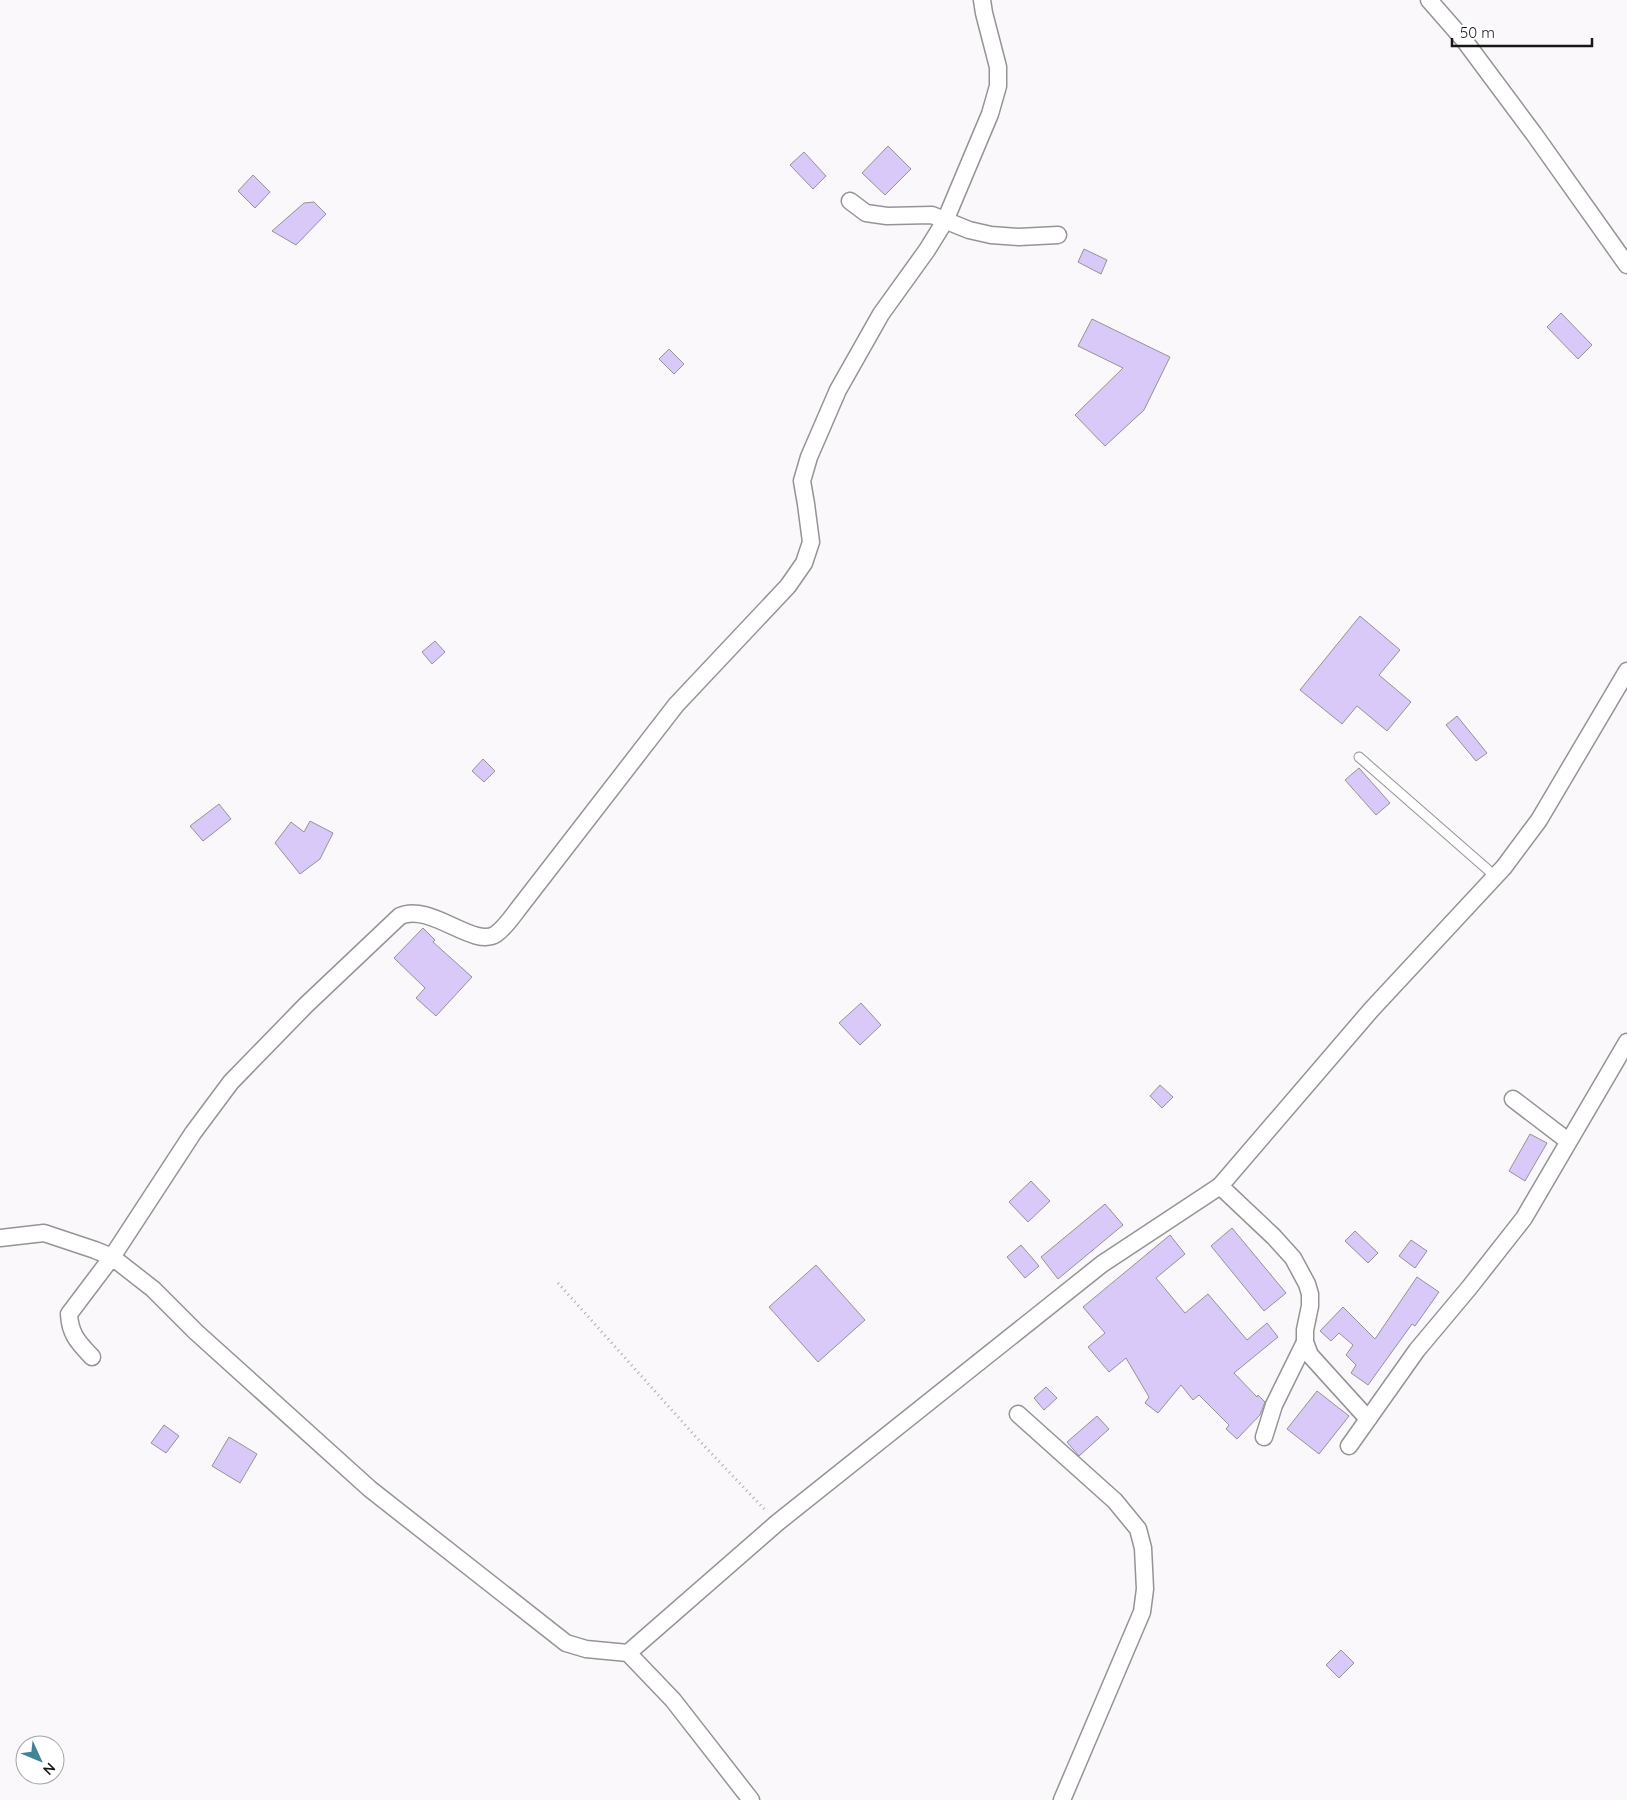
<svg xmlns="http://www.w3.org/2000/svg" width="1627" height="1800" font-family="Quicksand,sans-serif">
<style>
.building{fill:#d8c9f8;stroke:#949397}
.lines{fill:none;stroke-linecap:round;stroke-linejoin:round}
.service-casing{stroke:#959396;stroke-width:11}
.minor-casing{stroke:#959396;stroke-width:19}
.path{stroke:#acaaac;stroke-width:3;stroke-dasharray:1 4;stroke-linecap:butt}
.service{stroke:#fff;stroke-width:9}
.minor{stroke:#fff;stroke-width:16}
</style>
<rect width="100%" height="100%" fill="#faf8fb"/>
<g class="building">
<polygon points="888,146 911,169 885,195 862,173"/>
<polygon points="804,152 826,176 813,189 790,165"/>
<polygon points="253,175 270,192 255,208 238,191"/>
<polygon points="314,202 326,214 296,245 272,231 304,203"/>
<polygon points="1084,249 1107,260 1101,274 1078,262"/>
<polygon points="1561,313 1592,345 1578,359 1547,327"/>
<polygon points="1092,319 1170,357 1144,410 1105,446 1075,415 1123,368 1078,346"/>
<polygon points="669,349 684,364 674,374 659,359"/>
<polygon points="1360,616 1400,650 1379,675 1411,702 1387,731 1357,706 1342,724 1300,690"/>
<polygon points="435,641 445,652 432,664 422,652"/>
<polygon points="1457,716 1487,753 1476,761 1446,725"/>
<polygon points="483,759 495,771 484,782 472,771"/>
<polygon points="1359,768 1390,803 1376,815 1345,780"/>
<polygon points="219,804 231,819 203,841 190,826"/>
<polygon points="310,821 333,833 320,859 300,874 275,843 291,822 304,832"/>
<polygon points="423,928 435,940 433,942 472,977 436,1016 416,998 425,988 394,958"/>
<polygon points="861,1003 881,1025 860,1045 839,1023"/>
<polygon points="1160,1085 1173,1097 1162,1108 1150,1096"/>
<polygon points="1530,1134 1547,1143 1525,1181 1509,1171"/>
<polygon points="1031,1181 1050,1201 1028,1222 1009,1202"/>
<polygon points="1105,1204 1123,1225 1058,1279 1041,1257"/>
<polygon points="1232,1228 1286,1293 1264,1311 1211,1246"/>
<polygon points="1355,1231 1378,1253 1368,1263 1345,1241"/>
<polygon points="1170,1235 1185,1254 1156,1278 1185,1313 1208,1294 1247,1340 1267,1323 1278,1337 1234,1373 1257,1397 1258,1395 1265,1402 1260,1415 1237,1439 1226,1429 1229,1425 1199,1395 1193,1400 1181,1385 1158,1413 1145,1403 1149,1397 1126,1358 1109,1372 1088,1347 1105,1333 1083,1307"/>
<polygon points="1411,1240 1427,1251 1415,1268 1399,1256"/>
<polygon points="1021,1245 1039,1266 1025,1278 1007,1257"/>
<polygon points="816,1265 865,1320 818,1362 769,1307"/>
<polygon points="1417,1277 1439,1292 1415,1326 1412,1324 1368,1385 1351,1373 1356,1365 1346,1355 1353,1345 1339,1333 1331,1341 1320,1331 1343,1307 1375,1339"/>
<polygon points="1046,1387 1057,1398 1044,1410 1034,1398"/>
<polygon points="1317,1391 1349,1416 1319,1454 1287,1429"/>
<polygon points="1097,1416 1109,1429 1079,1456 1067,1442"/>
<polygon points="164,1425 179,1436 166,1453 151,1443"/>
<polygon points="229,1437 257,1454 240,1483 212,1466"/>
<polygon points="1341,1650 1354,1663 1339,1678 1326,1665"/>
</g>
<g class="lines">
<defs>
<polyline id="service" points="1359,757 1495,876"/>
<g id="minor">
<polyline points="1429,0 1464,40 1534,134 1627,265"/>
<polyline points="850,201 866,213 887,216 932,215 969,230 991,235 1019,237 1058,235"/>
<polyline points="1513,1099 1568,1141"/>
<polyline points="1220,1186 1274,1237 1293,1258 1307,1284 1310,1294 1310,1306 1305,1330 1305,1342 1310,1355 1368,1419"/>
<path d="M0 1238 44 1233 95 1250 112 1257 193 1133 231 1082 306 1005 400 916C430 902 474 949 496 934 506 927 514 914 522 904L676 705 788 586 804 563 811 542 806 504 802 481 809 457 838 390 881 314 927 250 945 221 990 114 998 86V67L984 13 982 0"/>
<path d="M92 1357C79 1343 70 1335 69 1314L112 1257 153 1289 196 1332 370 1489 566 1643 586 1649 628 1653 673 1700 751 1800"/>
<polyline points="1018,1414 1115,1501 1138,1529 1143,1548 1145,1589 1142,1612 1062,1800"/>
<polyline points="1264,1437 1274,1405 1305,1342"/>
<polyline points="1349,1446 1417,1350 1469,1288 1524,1218 1627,1042"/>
<polyline points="628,1653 777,1523 1102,1264 1220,1186 1371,1010 1504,867 1539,820 1627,671"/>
</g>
</defs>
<use href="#service" class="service-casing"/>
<use href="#minor" class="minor-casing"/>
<polyline class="path" points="558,1283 695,1436 766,1511"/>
<use href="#service" class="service"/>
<use href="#minor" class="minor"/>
</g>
<g transform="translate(40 1760) rotate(134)"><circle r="24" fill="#ffffff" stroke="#a3a2a3"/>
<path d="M0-4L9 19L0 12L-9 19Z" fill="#418494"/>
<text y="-8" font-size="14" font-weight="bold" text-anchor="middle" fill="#181718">N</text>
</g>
<path d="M1452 38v8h140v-8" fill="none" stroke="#181718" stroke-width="2.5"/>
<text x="1460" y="38" font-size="15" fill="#181718" stroke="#ffffff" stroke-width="4" paint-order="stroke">50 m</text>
</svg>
